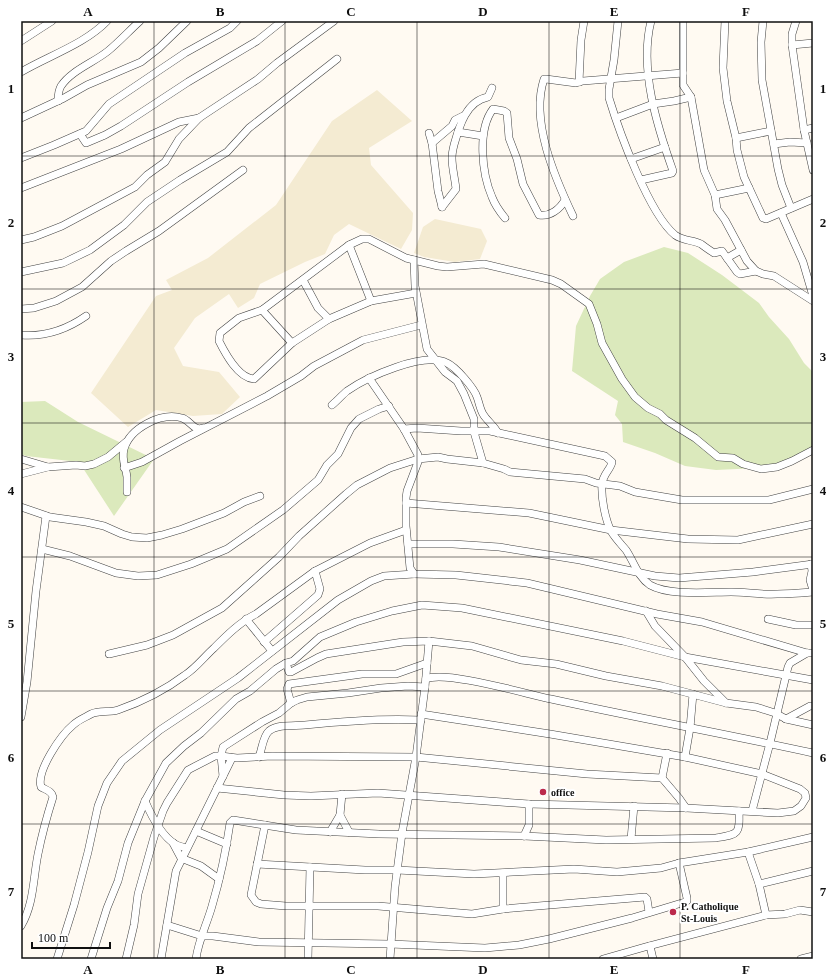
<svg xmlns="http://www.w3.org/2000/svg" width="834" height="980" font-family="Georgia,serif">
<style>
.farmland{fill:#f4ebd2}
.green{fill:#dbe9bc}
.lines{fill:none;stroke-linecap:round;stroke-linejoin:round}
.minor-casing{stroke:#424242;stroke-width:8}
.minor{stroke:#fff;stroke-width:7}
.grid{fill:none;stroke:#0f0f0f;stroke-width:1;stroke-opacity:0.55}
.poi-dot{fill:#bc2a4b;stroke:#fff;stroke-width:1.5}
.labels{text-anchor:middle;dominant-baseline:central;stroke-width:4;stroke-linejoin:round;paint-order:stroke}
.poi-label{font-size:10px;font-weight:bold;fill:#0f0f0f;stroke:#fff;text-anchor:start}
.neatline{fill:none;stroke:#0f0f0f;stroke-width:1.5}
.grid-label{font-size:13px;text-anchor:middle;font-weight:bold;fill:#0f0f0f}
</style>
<rect width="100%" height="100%" fill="#fffaf2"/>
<g class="farmland">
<polygon points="377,90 412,121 369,148 371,165 413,213 412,230 401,249 349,224 334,235 325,254 305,262 260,284 254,298 238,308 229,294 195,318 174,348 183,366 219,372 240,397 222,414 193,416 156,410 128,427 91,393 156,296 172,290 166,280 208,258 276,205 332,121"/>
<polygon points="435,219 481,229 487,241 480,259 455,262 424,257 414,253 423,227"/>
</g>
<g class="green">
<polygon points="664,247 688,253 722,275 759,303 769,317 789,339 804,363 813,372 813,449 795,459 758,468 716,470 685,466 655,453 623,442 622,424 615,415 618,401 572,371 576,326 590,296 600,279 624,262"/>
<polygon points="45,401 78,422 154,459 114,516 79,462 26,456 21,454 21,402"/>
</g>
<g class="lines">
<defs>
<g id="minor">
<path d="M618 21 614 60 609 89V98C619 131 649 214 675 235 683 241 693 240 701 244 705 247 709 250 714 253L722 251 737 272 740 274 756 271 763 274 774 276 813 301"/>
<polyline points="683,21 683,85 691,97 704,170 715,195 717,209 725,220 747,261 756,271"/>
<polyline points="725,21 723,68 727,101 736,138 737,150 744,177 763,218 766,219 813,199"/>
<polyline points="763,21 761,42 762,80 778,169 782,185 791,208"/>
<polyline points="796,21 792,34 792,45 804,130 813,170"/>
<polyline points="21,41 52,21"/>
<polyline points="792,45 813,43"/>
<path d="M21 72C48 56 85 44 107 21"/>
<polyline points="579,82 581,40 584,21"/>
<path d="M58 101C58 96 58 91 61 86 72 70 93 63 108 51 119 42 129 31 140 21"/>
<polyline points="21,118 64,98 87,85 141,62 159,48 187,21"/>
<polyline points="616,118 653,104 674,101 691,97"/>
<polyline points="804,130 813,128"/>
<polyline points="458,132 483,136"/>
<polyline points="429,133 432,143 438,191 442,207"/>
<polyline points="80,134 86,143 105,135 121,126 188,82 257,41 282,21"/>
<polyline points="736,138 771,131"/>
<polyline points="432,143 452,126 455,120 463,116"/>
<polyline points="774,144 790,142 807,143"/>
<polyline points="21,158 54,145 86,131 109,104 185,53 230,28 237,21"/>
<polyline points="631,159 665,147"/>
<path d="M641 180 672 173 673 171C657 126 639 69 651 21"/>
<polyline points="21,188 121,149 179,122 199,118 258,79 277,63 334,21"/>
<polyline points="715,195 749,188"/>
<path d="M442 207 456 189C455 179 452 168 452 158 452 154 453 149 454 145 459 127 466 101 488 97L492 88"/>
<polyline points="781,213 803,262 813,296"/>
<path d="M573 216C555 178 530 121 544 79H546L576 83 583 81 683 73"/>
<path d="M505 218C500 212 495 205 492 197 482 174 477 130 493 109L504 111 507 113 509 138 517 159 523 184 539 215C550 217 560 209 565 200"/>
<polyline points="21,240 34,237 62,226 135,187 147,175 165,162 179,139 199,118"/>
<polyline points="349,245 371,301"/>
<polyline points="727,258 741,250"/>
<polyline points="414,260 415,286 427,349 445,372 457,381 464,394 474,419 474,432 483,463"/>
<polyline points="21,272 63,263 90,250 124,225 147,202 180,180 227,152 249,128 337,59"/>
<polyline points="303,280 318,308 329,319"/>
<path d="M416 293 371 301 329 319 292 343 254 379C238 378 225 353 219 341L220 333 239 318 262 310 349 245 362 239H369L406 258 438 266 447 267 484 264 552 280 561 284 589 304 597 324 602 343 622 379 635 397 648 408 660 414 666 420 695 438 718 457 733 458 743 464 761 469 777 467 792 461 813 450"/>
<polyline points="21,309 34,308 56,301 82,287 111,261 126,251 159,231 243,170"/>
<polyline points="262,310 292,343"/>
<path d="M21 335C45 337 66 330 86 316"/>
<polyline points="369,378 404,429 418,455 418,462 407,491 406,498 406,526 410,568 414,574 456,575 527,583 657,614 702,622 807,653 813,653"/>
<path d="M332 405C337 401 342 395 347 391 367 377 424 351 447 363 456 367 474 388 477 397 479 402 480 409 483 414 487 421 493 424 498 433"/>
<path d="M404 429 417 428 461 431H490L605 456 612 462C611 469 603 474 602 484 601 497 605 519 611 531 615 538 621 544 626 550 634 562 638 577 650 585 669 596 709 592 731 592 746 592 761 595 777 594 789 594 801 593 813 592"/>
<polyline points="21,459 48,467 76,465 85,466 94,464 108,457 126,442"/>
<polyline points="124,468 142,462 180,441 267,396 301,376 314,366 363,340 421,325"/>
<polyline points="21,474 48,467"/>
<path d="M127 492C127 487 127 482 127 477 126 467 121 460 124 449 130 428 161 412 182 418 190 420 194 432 203 428"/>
<polyline points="406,503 529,513 611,530 688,539 738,540 813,524"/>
<polyline points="21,507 50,517 86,522 104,526 122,534 132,537 147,538 162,535 182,529 224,513 244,502 260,496"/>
<polyline points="408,544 453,544 499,547 580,560 655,576 679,578 753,572 813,564"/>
<polyline points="42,549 70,556 116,573 138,576 157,575 191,564 227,549 283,510 318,480 327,465 338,454 351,428 359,419 379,409 389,406"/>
<polyline points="811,564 812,571 810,580 813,590"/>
<polyline points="646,611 655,626 685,657 704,681 726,703"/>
<polyline points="246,619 272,651"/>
<polyline points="768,619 796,625 813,625"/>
<polyline points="264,642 318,595 320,589 315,571"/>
<polyline points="109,654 147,645 173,635 222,608 279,557 299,536 346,494 357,485 390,468 418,459 438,457 447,459 483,463 504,469 510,472 585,479 596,483 620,486 635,492 682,500 769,500 813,489"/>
<polyline points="286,663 289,672 291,672 317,658 326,654 403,642 429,641 472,646 521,660 556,664 606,676 662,686 726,703 756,707 775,713 786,719 810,706 813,706"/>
<path d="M426 679C445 670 526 694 551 699 638 718 726 734 813 753"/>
<polyline points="291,703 287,689 289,684 362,674 396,674 427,663"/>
<polyline points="21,717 27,682 36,591 46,516"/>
<polyline points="786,719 813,725"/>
<path d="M259 757C262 749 263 736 269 731 278 724 294 726 305 725 344 721 382 718 421 720"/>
<polyline points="685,757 690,728 693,694"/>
<polyline points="223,776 221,756 223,747 262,722 279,713 291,703 297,700 307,697 348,693 381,688 408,686 425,687"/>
<polyline points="662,778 667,753"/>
<polyline points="217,788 284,795 311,796 378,793 529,804 686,808 778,813 794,811 801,806 806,798 805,793 800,789 762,774 685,757 550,734 421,714"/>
<path d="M145 801C151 815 162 836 175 844 178 846 183 847 187 848"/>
<polyline points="752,811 770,743 788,667 790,663 807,653"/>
<polyline points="340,815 349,832"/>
<polyline points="265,825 251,895 256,902 261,904 286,906 378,906 472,914 503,909 645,897 647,899 649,912"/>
<polyline points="196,831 227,844"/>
<polyline points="330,832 340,815 342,794"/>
<polyline points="524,836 529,825 529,804"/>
<polyline points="631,839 634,806"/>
<polyline points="173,843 181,858 201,866 219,879"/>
<polyline points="748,852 759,884 813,871"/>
<polyline points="257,864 365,870 397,870 474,874 574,869 617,872 661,868 679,863"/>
<polyline points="503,873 503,909"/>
<polyline points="759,884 766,915"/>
<polyline points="167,925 202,936 213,936 259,942 390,944 485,948 519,945 549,939 632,918 685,902 687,901 687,898 679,863 748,852 813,837"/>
<path d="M21 926C34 904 33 879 38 854 42 834 47 816 53 797 52 791 46 790 41 787 36 771 61 735 73 725 78 720 86 717 91 714 100 710 109 713 118 710 141 702 165 690 185 675 196 668 204 657 214 648 226 636 240 622 256 614L315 571 370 543 406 530"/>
<polyline points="650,946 653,959"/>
<polyline points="57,959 74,905 88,852 98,806 107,783 122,761 160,730 238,678 338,600 371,581 384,576 414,574"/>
<polyline points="91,959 107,908 118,881 128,843 145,801 166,763 184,746 201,733 236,699 250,691 276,669 286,663 293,661 320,637 356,622 392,611 422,605 462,608 623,641 685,657 813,680"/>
<polyline points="126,959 134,925 138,894 154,837 163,811 167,803 188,770 215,756 221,756 237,758 272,756 416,757 587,774 662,778 679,798 686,808"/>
<polyline points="161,959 176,871 232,758"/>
<path d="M196 959C198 941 207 924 212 906 220 879 226 851 230 823L233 820 296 830 379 834 524 836 606 840 716 838C738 834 740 835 739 811"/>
<polyline points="308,959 310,867"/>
<polyline points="390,959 395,887 402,833 416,757 425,687 429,641"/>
<polyline points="603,959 645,947 766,915 785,914 800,910 813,912"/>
<polyline points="801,959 813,956"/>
</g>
</defs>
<use href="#minor" class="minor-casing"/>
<use href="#minor" class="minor"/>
</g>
<path class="grid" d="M154 21V959M285 21V959M417 21V959M549 21V959M680 21V959M21 156H813M21 289H813M21 423H813M21 557H813M21 691H813M21 824H813"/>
<g class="poi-dot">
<circle cx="543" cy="792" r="4"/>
<circle cx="673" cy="912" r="4"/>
</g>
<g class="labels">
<g class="poi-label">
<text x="551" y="792">office</text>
<text x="681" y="906">P. Catholique<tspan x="681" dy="12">St-Louis</tspan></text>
</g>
</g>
<rect width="834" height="980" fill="none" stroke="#ffffff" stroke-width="44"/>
<path d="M32 942v6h78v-6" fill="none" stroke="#0f0f0f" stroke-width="2"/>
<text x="38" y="942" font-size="12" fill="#0f0f0f" stroke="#ffffff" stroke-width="3" paint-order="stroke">100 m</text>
<rect x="22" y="22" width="790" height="936" class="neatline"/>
<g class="grid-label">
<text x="88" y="16">A</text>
<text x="220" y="16">B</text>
<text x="351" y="16">C</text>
<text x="483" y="16">D</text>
<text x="614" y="16">E</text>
<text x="746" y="16">F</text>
<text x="11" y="93">1</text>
<text x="823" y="93">1</text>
<text x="11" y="227">2</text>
<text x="823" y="227">2</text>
<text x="11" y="361">3</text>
<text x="823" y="361">3</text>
<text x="11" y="495">4</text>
<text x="823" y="495">4</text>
<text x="11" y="628">5</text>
<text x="823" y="628">5</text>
<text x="11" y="762">6</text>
<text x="823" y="762">6</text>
<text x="11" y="896">7</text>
<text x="823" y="896">7</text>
<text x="88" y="974">A</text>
<text x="220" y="974">B</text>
<text x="351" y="974">C</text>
<text x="483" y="974">D</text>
<text x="614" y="974">E</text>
<text x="746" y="974">F</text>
</g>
</svg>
